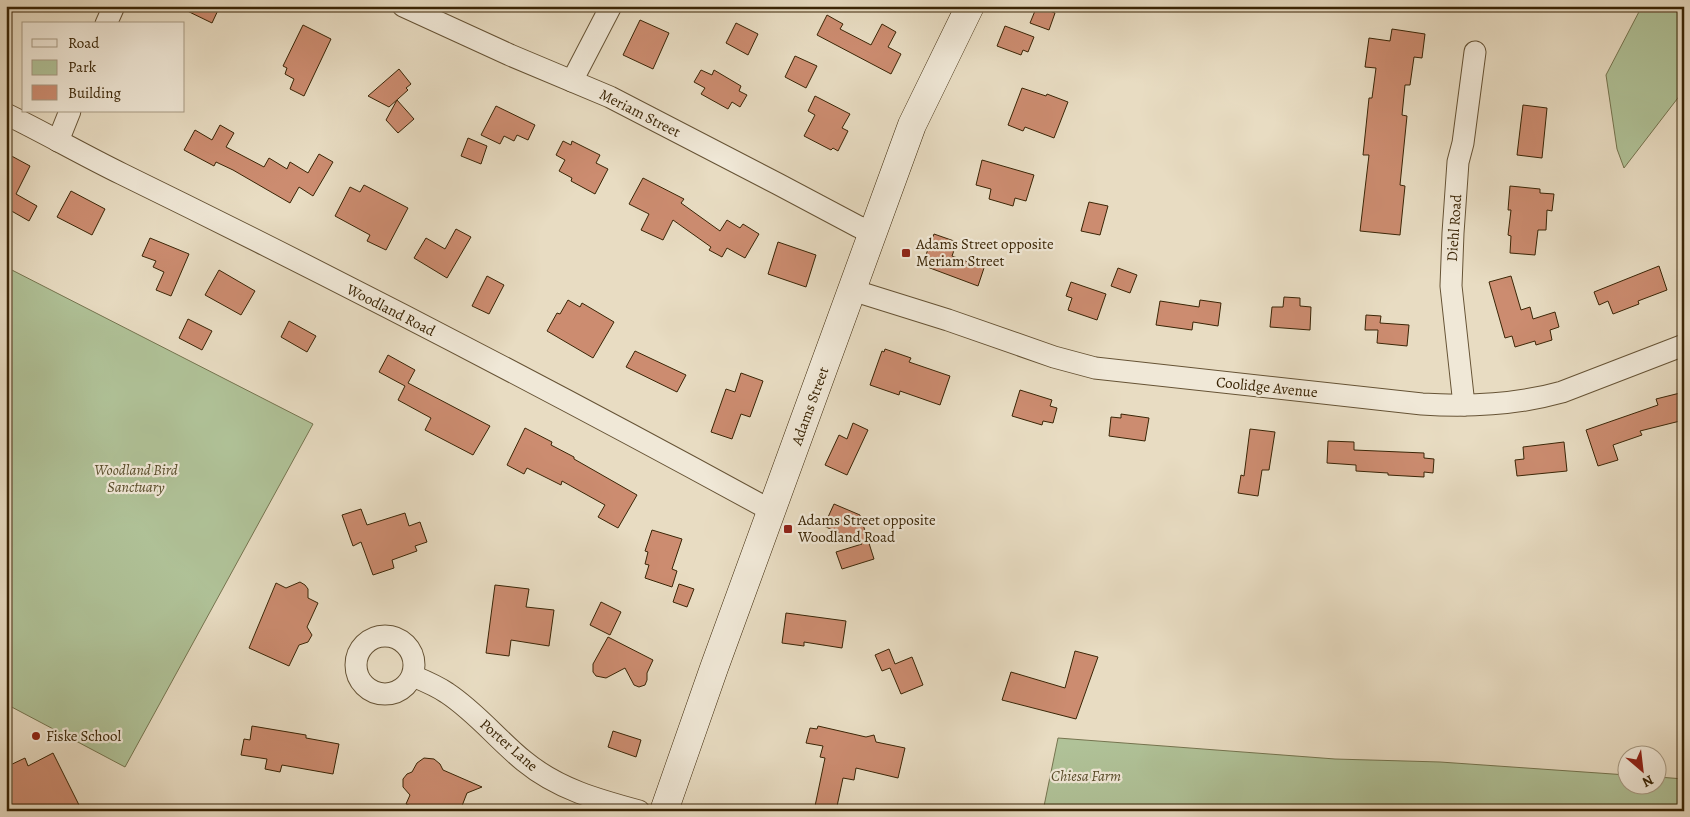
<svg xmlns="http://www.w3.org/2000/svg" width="1690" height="817" font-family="Alegreya,serif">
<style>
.green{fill:#b0c298;stroke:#75744f}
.building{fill:#cc8c70;stroke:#3a2506}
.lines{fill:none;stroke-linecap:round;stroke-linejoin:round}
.minor-casing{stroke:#665335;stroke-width:23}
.secondary-casing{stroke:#3a2506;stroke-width:29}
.minor{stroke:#f0e8d7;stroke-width:21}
.secondary{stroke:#f0e8d7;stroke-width:28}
.poi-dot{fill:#8f2418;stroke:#f0e8d7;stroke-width:2}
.labels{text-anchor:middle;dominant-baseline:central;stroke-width:4.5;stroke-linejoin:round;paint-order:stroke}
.street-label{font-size:15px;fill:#3a2506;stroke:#f0e8d7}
.poi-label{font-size:15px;fill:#3a2506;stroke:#f0e8d7;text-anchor:start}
.park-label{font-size:15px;font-style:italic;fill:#584c2a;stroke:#f0e8d7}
</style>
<rect width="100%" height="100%" fill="#e8dcc2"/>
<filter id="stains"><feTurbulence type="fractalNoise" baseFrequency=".004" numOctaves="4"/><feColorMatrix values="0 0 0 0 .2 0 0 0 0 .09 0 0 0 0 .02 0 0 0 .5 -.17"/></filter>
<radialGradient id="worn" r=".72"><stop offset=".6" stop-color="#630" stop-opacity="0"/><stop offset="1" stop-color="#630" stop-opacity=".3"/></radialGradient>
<g class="green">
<polygon points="1642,6 1684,6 1684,90 1624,168 1617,149 1606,75"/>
<polygon points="6,267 313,424 125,767 6,704"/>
<polygon points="1058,738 1335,759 1440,762 1627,775 1628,784 1658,784 1658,777 1684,779 1684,811 1043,811"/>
</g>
<g class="building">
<polygon points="177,6 220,6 212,23"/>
<polygon points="1037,6 1055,13 1049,30 1030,23"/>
<polygon points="827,15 843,24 840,29 871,45 882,24 896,32 888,47 901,54 891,74 817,35"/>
<polygon points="640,20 669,33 653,69 623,55"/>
<polygon points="736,23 758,34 748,55 726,43"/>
<polygon points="303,25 331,39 304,96 290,89 294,79 285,74 287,68 283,66"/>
<polygon points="1005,26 1034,37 1028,52 1023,50 1021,55 997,46"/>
<polygon points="1392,29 1425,34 1422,58 1414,57 1410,85 1405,85 1402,115 1407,116 1400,185 1405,186 1400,235 1360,231 1369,155 1363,155 1369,98 1372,98 1376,68 1365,67 1369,38 1390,41"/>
<polygon points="795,56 817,66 806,88 785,77"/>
<polygon points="399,69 411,84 406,88 408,90 389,107 368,96"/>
<polygon points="701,70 712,75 714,70 741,86 739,91 747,95 740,107 732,102 728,109 701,94 705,88 694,82"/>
<polygon points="1022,88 1046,96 1047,94 1068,102 1054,138 1025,127 1023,131 1008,125"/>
<polygon points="815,96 850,114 842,128 848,131 838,151 833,148 831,150 804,136 815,115 808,111"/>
<polygon points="397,100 414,119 398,133 386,120"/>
<polygon points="1523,105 1547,108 1542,158 1517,155"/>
<polygon points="496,106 535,125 528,140 517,135 514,141 504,136 500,144 481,135"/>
<polygon points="220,125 234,133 226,147 264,167 269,158 287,169 290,162 308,173 319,154 333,162 313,196 299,187 290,203 233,170 216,162 214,166 184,150 195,130 212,140"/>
<polygon points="468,138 487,146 481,164 461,156"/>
<polygon points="563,141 571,145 572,141 600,155 596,163 608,169 595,194 571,181 572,178 559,171 565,160 556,155"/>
<polygon points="6,153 30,166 16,194 37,206 29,221 8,209 6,212"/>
<polygon points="982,160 1034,175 1026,201 1015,198 1013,206 989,199 991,189 976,185"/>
<polygon points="643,178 684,199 681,203 720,231 727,220 740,228 743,224 759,234 745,258 727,248 722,257 709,250 711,247 673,220 663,240 641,230 649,214 629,204"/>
<polygon points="364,185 408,208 386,250 367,241 370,235 335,216 350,187 360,192"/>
<polygon points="1510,186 1540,189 1540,193 1554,194 1552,211 1547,210 1546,230 1538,230 1535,255 1510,253 1511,236 1508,235 1511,210 1508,210"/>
<polygon points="71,191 105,209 92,235 57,217"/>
<polygon points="1089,202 1108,206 1100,235 1081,231"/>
<polygon points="456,229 471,237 447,278 414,258 426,238 445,249"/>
<polygon points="934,234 957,242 952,256 984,268 978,286 922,265"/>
<polygon points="150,238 189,254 171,296 156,290 164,272 153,267 156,261 142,256"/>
<polygon points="778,242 816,255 806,287 768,274"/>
<polygon points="1659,266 1667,290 1638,301 1639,304 1613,314 1608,301 1599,305 1594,292"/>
<polygon points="1118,268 1137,275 1130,293 1111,286"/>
<polygon points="219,270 255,291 241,315 205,295"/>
<polygon points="487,276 504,285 489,314 472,306"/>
<polygon points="1511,276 1521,310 1530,307 1533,319 1555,312 1559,327 1550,330 1552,340 1536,345 1535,341 1515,347 1512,336 1505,338 1489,282"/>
<polygon points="1071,282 1106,294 1097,320 1068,310 1072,298 1066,296"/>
<polygon points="1284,297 1300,298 1300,306 1311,307 1310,330 1270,327 1272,307 1283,307"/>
<polygon points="568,300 580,307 582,303 614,322 593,358 547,331 557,313 560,314"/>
<polygon points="1200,300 1221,303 1218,326 1193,322 1192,330 1156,325 1160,301 1199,307"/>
<polygon points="1366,315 1381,316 1380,323 1409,325 1407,346 1377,343 1378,330 1365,330"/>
<polygon points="188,319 212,331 202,350 179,338"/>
<polygon points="289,321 316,336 307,352 281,337"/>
<polygon points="885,349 911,358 909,362 950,376 940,405 900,391 899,395 870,385 882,351 884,352"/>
<polygon points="635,351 686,375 677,392 626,367"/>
<polygon points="388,355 415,370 408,383 490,426 473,455 425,430 431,418 398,400 405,386 379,372"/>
<polygon points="741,373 763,381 750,417 741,414 732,439 711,432 726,389 735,392"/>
<polygon points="1020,390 1052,400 1050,406 1057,408 1053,423 1043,421 1042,425 1012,416"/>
<polygon points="1684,392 1684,420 1640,431 1642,435 1613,445 1618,460 1598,466 1586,430 1658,405 1656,399"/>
<polygon points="1121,414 1149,418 1145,441 1109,436 1111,417 1121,418"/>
<polygon points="853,423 868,430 847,475 825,465 839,435 847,439"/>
<polygon points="525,428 552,442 551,445 574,457 574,459 637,495 618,528 598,517 605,505 562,481 561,485 527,468 524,474 507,465"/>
<polygon points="1250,429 1275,432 1269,470 1262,470 1258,496 1238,493 1241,475 1244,476"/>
<polygon points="1328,441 1354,442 1354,450 1424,453 1424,458 1434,459 1433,473 1424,472 1424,477 1388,475 1388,473 1356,471 1356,465 1327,463"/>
<polygon points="1564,442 1567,471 1517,476 1515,460 1524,459 1523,447"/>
<polygon points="834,504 860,515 874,559 842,569 836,552 862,544 824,526"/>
<polygon points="361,509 367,525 405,513 409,526 420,522 427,542 415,546 417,551 392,560 394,568 373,575 361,542 353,546 342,515"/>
<polygon points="652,530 682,539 672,569 677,571 672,587 645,578 649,565 645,564 648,552 645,551"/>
<polygon points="300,582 305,585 308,589 308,598 318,603 307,627 312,635 308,642 299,645 289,666 249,648 276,583 286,588"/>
<polygon points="679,584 694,589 687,607 673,602"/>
<polygon points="495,585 529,589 526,607 554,610 549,646 511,640 509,656 486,653"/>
<polygon points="601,602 621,612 610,635 590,625"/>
<polygon points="786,613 846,621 842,648 804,642 804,646 782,643"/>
<polygon points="608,637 653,660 647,673 647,680 645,685 639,687 634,685 625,668 606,678 596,676 593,672 593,664"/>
<polygon points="889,649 895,664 912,657 923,685 901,694 890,668 882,671 875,655"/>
<polygon points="1075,651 1098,657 1076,719 1002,700 1011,672 1065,688"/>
<polygon points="252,726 306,735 306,738 339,744 333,774 282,765 280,772 265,769 267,759 241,755 244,739 250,740"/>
<polygon points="818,726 866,737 874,735 876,742 905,748 898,778 856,768 854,780 843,778 836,811 814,811 825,758 820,757 823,746 806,743 810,728 817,729"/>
<polygon points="613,731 641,740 636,757 608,747"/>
<polygon points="53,753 82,811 6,811 6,767 25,758 28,766"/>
<polygon points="424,758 434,759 440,764 443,770 482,787 467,793 460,811 422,811 406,804 410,795 403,787 403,779 407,774 412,772 417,763"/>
</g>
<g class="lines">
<defs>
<g id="minor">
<polyline points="403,6 510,55 610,97 778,184 859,227 873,232"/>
<polyline points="106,24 114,6"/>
<polyline points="572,81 611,6"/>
<path d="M6 114C45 133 83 155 122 174 341 281 558 394 772 511"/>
<polyline points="58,141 70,111"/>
<path d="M852 290 948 320 1054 357 1095 368 1422 404C1469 407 1516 405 1562 392L1684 345"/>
<polyline points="1464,405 1451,286 1453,233 1458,162 1463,143 1475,52"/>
<circle cx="385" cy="665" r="29"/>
<path d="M413 676C425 681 437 686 447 693 476 712 498 740 524 761 558 789 598 800 639 811"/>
</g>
<polyline id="secondary" points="664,811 714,668 912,125 970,6"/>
</defs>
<use href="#minor" class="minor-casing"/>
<use href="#secondary" class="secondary-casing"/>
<use href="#minor" class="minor"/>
<use href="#secondary" class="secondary"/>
</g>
<g class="poi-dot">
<rect x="901" y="248" width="10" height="10" rx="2.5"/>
<rect x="783" y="524" width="10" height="10" rx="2.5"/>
<circle cx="36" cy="736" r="5"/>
</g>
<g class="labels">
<g class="street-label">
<text transform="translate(640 113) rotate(27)">Meriam Street</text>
<text transform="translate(1454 228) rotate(-86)">Diehl Road</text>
<text transform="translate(391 310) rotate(27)">Woodland Road</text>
<text transform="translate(1267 387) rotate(6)">Coolidge Avenue</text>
<text transform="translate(810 406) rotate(-70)">Adams Street</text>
<text transform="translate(509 745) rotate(41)">Porter Lane</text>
</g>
<g class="poi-label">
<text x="916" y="244">Adams Street opposite<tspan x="916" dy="17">Meriam Street</tspan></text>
<text x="798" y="520">Adams Street opposite<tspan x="798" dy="17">Woodland Road</tspan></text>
<text x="46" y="736">Fiske School</text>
</g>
<g class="park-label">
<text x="136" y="470">Woodland Bird<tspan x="136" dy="17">Sanctuary</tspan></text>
<text x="1086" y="776">Chiesa Farm</text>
</g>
</g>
<rect width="1690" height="817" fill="none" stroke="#e8dcc2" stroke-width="25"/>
<rect x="8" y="8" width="1675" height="802" fill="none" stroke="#3a2506" stroke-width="2.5"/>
<rect x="12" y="12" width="1665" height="792" fill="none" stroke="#3a2506"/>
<rect x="22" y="22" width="162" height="90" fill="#f0e8d7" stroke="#a79a83"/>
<rect x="32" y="39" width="25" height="8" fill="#f0e8d7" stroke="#a79a83"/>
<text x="68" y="48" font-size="15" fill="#3a2506">Road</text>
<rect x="32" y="60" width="25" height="15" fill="#b0c298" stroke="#a79a83"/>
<text x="68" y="72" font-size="15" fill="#3a2506">Park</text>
<rect x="32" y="85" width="25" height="15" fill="#cc8c70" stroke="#a79a83"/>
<text x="68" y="98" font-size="15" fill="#3a2506">Building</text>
<g transform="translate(1642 770) rotate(152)"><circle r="24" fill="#f0e8d7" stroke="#a79a83"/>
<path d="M0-4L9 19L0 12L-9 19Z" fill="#8f2418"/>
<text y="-8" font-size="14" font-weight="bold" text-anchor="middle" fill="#3a2506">N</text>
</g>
<rect width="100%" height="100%" filter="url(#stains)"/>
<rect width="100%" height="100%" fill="url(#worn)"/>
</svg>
